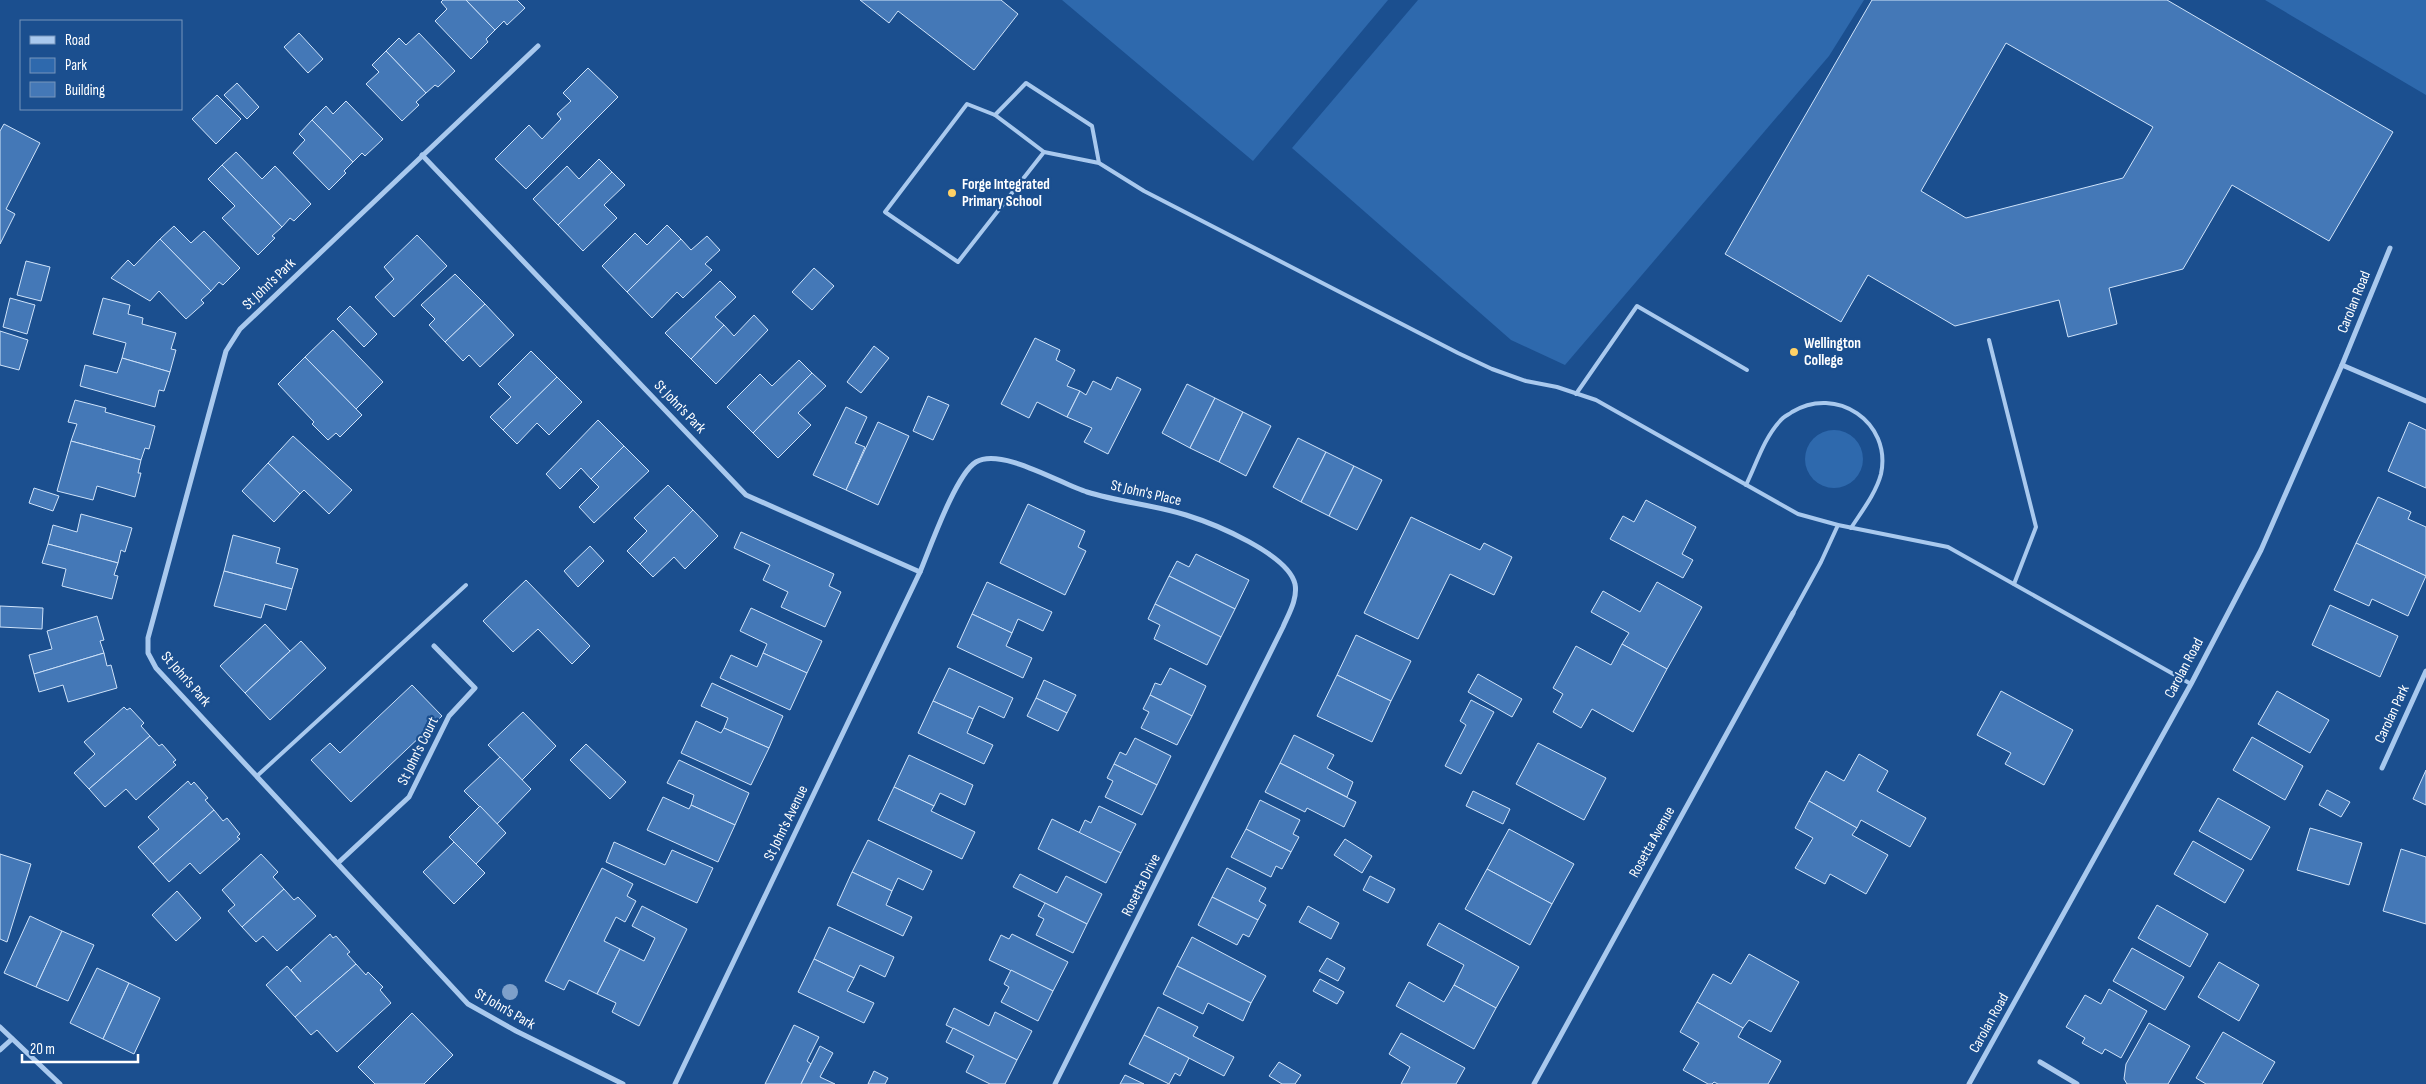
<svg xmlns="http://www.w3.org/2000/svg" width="2426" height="1084" font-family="'Sofia Sans Condensed',sans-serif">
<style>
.green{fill:#2e69ad}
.building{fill:#4478b7;stroke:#cfe3fa;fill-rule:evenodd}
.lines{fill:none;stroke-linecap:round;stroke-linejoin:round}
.service{stroke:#a9c9ee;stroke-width:4}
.minor{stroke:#a9c9ee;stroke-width:5}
.tree{fill:#7ea0ca}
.poi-dot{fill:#ffd166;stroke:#1b4f8f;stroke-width:2}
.labels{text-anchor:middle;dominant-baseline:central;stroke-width:4.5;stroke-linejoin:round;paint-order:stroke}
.poi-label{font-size:15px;font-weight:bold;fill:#fff;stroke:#1b4f8f;text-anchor:start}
.street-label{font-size:15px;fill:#fff;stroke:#1b4f8f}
</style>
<rect width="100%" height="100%" fill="#1b4f8f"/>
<g class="green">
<polygon points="1062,0 1388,0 1253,161"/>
<polygon points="1418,0 1864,0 1829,56 1565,365 1511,340 1292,148"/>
<polygon points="2265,0 2426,0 2426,95"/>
<circle cx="1834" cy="459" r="29"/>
</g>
<g class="building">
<polygon points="443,0 466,0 495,30 486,39 488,42 471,59 435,21 447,9 441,2"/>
<polygon points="466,0 517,0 525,8 507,25 504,21 495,30"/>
<polygon points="860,0 1001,0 1018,14 974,70 898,11 889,23"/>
<path d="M1872 0H2167L2393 132 2329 241 2232 185 2183 269 2109 288 2117 324 2068 337 2059 300 1955 326 1868 275 1841 322 1725 254ZM2006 43 2153 127 2123 178 1966 218 1921 191Z"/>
<polygon points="299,33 323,59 308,73 284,47"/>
<polygon points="419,33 455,71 438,87 435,85 426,93 386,51 399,38 406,45"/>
<polygon points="386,51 426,93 416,102 419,105 402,121 366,84 379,72 372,65"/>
<polygon points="588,68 618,97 526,189 495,159 529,125 542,139 561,119 557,114 571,101 563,93"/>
<polygon points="237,83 259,107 247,119 224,95"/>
<polygon points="217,95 241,119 216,144 192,119"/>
<polygon points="346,101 383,139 365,156 362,153 353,162 312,120 326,106 333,114"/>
<polygon points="312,120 353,162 344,171 346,173 329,190 293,153 305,140 299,134"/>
<polygon points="4,124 40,143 6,209 15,214 0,244 0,131"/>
<polygon points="236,152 262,179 275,166 311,204 294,221 290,218 282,227 222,165"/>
<polygon points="599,159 612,172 558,225 533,199 567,166 579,179"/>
<polygon points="222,165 282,227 272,236 275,238 258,255 222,218 235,206 208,179"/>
<polygon points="612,172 625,185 604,205 617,218 583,251 558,225"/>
<polygon points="667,225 681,239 627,292 602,266 635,233 647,245"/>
<polygon points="174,226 191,243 204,231 240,268 223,285 219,282 211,291 160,239"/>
<polygon points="417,235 447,266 394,317 375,297 394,279 384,267"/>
<polygon points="707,236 720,250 705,264 712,270 683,298 677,292 652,318 627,292 681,239 691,250"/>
<polygon points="160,239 211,291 201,300 204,303 186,319 159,291 150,301 111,278 128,260 134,266"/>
<polygon points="26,261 50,267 41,301 17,295"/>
<polygon points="814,268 834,286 812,310 792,292"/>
<polygon points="455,274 485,304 445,342 429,325 435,319 421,305"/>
<polygon points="720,281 736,297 715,317 724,325 691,359 665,333"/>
<polygon points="10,298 35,305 27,334 3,327"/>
<polygon points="103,298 130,305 128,314 143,318 142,324 176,333 171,349 176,350 170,372 122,358 126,343 93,334"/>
<polygon points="485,304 514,335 480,367 469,355 463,361 445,342"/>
<polygon points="350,306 377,334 364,347 337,319"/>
<polygon points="754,315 768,330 716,384 691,359 724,325 734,336"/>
<polygon points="333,330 383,382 356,409 305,357"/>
<polygon points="0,331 28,340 19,370 0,365"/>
<polygon points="1035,338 1060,350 1056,360 1075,370 1067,386 1080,391 1067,417 1037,402 1029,418 1001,404"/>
<polygon points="874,346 889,358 861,393 847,382"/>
<polygon points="531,351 557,377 503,430 490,417 511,397 498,384"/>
<polygon points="305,357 362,415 340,437 336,433 328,440 312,424 314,422 278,384"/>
<polygon points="122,358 170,372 164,391 159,390 155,407 80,386 85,365 117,373"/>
<polygon points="799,360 812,373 753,433 727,407 760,374 772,386"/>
<polygon points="812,373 826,386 798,413 811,425 778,458 753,433"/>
<polygon points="557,377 582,402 549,435 537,423 517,444 503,430"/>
<polygon points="1117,377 1141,389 1108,454 1084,442 1092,428 1067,417 1080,391 1086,395 1093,381 1111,390"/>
<polygon points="1187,384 1215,398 1190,448 1162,433"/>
<polygon points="928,396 949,405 933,440 913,431"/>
<polygon points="1215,398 1243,412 1219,462 1190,448"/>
<polygon points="75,400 106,408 105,412 155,426 149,449 145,448 141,460 71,441 77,424 68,422"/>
<polygon points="846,407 867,417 855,443 865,447 846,490 813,475"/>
<polygon points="1243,412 1271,426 1246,476 1219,462"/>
<polygon points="598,420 624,446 591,479 581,468 560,489 546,474"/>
<polygon points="878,422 909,436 878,505 846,490"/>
<polygon points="2409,422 2426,430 2426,488 2388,471"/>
<polygon points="293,436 352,490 329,514 304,490 300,494 268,463"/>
<polygon points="1298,438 1326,452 1301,502 1273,487"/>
<polygon points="71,441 141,460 138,473 141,473 135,497 97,486 93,500 57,491"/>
<polygon points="624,446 649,471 594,523 579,507 599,487 591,479"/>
<polygon points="1326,452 1354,466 1329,516 1301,502"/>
<polygon points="268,463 300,494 274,522 242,491"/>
<polygon points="1354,466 1382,480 1357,530 1329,516"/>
<polygon points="668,485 693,510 640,564 627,551 647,531 634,518"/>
<polygon points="34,488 59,496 53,511 29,503"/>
<polygon points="2378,497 2411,512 2408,519 2426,527 2426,576 2356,543"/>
<polygon points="1646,500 1696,527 1682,554 1693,560 1683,578 1610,539 1623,516 1634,522"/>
<polygon points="1028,504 1085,531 1078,547 1086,551 1065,595 1000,563"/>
<polygon points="693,510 718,536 685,569 674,557 653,577 640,564"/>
<polygon points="81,514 132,528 125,552 121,550 118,563 48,544 53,525 77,532"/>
<polygon points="1411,517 1480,550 1484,543 1512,557 1494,595 1450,574 1418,639 1364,613"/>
<polygon points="741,532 834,574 829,586 841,592 825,627 781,607 788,592 763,580 770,565 734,548"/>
<polygon points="233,535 280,548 276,563 298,569 292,589 224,571"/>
<polygon points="2356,543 2426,576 2408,616 2372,599 2369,606 2334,590"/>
<polygon points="48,544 118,563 114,575 118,576 112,599 62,586 66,569 42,563"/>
<polygon points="590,546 604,561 578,587 564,571"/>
<polygon points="1196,554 1249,580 1235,609 1169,576 1177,561 1189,567"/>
<polygon points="224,571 292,589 286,610 265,604 261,618 214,606"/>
<polygon points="1169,576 1235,609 1221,637 1155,604"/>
<polygon points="526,580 590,646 572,664 538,629 513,652 483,621"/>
<polygon points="987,582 1052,612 1043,631 1018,619 1012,633 972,614"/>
<polygon points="1657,582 1702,607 1667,669 1622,644 1629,633 1591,612 1603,591 1640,612"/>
<polygon points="1155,604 1221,637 1207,665 1154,639 1160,625 1148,619"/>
<polygon points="2330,605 2398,636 2380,677 2312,645"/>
<polygon points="0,606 43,608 42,629 0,627"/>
<polygon points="751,608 822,641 807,673 763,653 767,644 740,631"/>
<polygon points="972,614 1012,633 1006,646 1032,658 1023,678 957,647"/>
<polygon points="97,616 104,640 100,641 104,653 34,674 29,655 52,649 47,631"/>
<polygon points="265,624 290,651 245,693 220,666"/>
<polygon points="1356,635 1411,661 1391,701 1337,675"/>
<polygon points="301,641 326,668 270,720 245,693"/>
<polygon points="1622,644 1667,669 1633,732 1592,709 1581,728 1553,712 1563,694 1553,688 1576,646 1611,665"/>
<polygon points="104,653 107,666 111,665 117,688 68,702 63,685 39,692 34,674"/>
<polygon points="763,653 807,673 790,710 720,678 731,655 757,667"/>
<polygon points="949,668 1013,698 1004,718 979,706 973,719 933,701"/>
<polygon points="1170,668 1206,686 1192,716 1150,695 1155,683 1161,685"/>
<polygon points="1478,674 1522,699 1512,717 1468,692"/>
<polygon points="1337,675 1391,701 1372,742 1317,716"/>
<polygon points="1044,680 1076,695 1067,713 1036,698"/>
<polygon points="712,683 783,716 769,748 724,728 728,718 701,706"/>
<polygon points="412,685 442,716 351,802 311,760 330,743 340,753"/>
<polygon points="2001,691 2073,730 2044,785 2005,764 2011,753 1977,735"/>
<polygon points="2277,691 2329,720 2310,753 2258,724"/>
<polygon points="1150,695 1192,716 1177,745 1141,728 1149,712 1143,709"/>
<polygon points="1036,698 1067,713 1058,731 1027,716"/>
<polygon points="1471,700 1494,712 1461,774 1445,766 1466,725 1460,721"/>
<polygon points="933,701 973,719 967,733 993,745 984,764 918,733"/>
<polygon points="124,707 127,710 130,708 144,723 141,726 150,736 89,789 74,773 95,754 84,742"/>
<polygon points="523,712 556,746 522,780 488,745"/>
<polygon points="696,721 721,733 724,728 769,748 751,785 681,753"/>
<polygon points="1294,735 1334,755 1327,768 1353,782 1347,797 1280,763"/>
<polygon points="150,736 159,746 162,744 176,760 173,762 176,765 136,800 126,789 105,807 89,789"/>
<polygon points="2252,737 2303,766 2285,800 2233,770"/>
<polygon points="1135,738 1171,756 1157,785 1114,764 1120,752 1126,755"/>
<polygon points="1538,743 1606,778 1584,820 1516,784"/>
<polygon points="586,744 626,782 610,799 570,760"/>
<polygon points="1859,754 1888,771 1877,791 1926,818 1910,847 1861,820 1857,828 1809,801 1826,771 1844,781"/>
<polygon points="909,755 973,785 965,805 940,793 934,806 894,787"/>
<polygon points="500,757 531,789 497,824 464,791"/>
<polygon points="679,760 749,793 735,825 691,805 694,795 667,783"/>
<polygon points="1280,763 1356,802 1344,827 1307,808 1305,812 1265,792"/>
<polygon points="1114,764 1157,785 1142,815 1105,797 1113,781 1107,778"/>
<polygon points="2426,770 2426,805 2413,799"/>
<polygon points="188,781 191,785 194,782 208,798 205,800 214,810 153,864 138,847 159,829 148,817"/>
<polygon points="894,787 934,806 931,811 975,832 962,859 878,820"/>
<polygon points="2327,790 2350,802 2341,817 2319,805"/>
<polygon points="1473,791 1510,809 1503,824 1466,806"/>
<polygon points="663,797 689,809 691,805 735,825 718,862 647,830"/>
<polygon points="2218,798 2270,827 2251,860 2199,831"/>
<polygon points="1260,800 1300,820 1293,834 1299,837 1291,852 1246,829"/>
<polygon points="1809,801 1857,828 1852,835 1888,855 1866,894 1830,874 1825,884 1795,868 1813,838 1795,828"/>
<polygon points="480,806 506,833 476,864 449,837"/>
<polygon points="1099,806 1136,824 1121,853 1079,833 1085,820 1091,823"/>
<polygon points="214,810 223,821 227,818 240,834 237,837 240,839 200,874 190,863 169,882 153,864"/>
<polygon points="1052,819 1121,853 1106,883 1038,849"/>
<polygon points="2310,828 2362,843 2349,885 2297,870"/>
<polygon points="1246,829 1291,852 1282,869 1276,866 1271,877 1231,857"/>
<polygon points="1509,829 1574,864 1552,904 1487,869"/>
<polygon points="1345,839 1372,856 1362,873 1334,855"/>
<polygon points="868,840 932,871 923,890 898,878 892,891 852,872"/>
<polygon points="2193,841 2244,870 2225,903 2174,874"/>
<polygon points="454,842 485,873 454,904 423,872"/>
<polygon points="614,842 665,865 672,850 713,868 697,903 606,862"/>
<polygon points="2401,849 2426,857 2426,924 2383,911"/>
<polygon points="0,854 31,864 7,942 0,939"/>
<polygon points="261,854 278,872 273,877 284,889 242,927 228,911 235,905 222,890"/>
<polygon points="602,868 633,884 627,896 636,901 625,922 616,917 604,941 620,949 597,994 569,980 564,990 545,981"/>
<polygon points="1227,868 1266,888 1259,901 1266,905 1258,920 1212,897"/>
<polygon points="1487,869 1552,904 1530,945 1465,909"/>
<polygon points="852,872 892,891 886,905 912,917 903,936 837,905"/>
<polygon points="1020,874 1057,893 1066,876 1102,894 1087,924 1013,887"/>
<polygon points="1370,876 1395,889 1388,903 1363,890"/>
<polygon points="284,889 294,900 298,897 316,916 277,951 263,936 256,942 242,927"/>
<polygon points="177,891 201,918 176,941 152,915"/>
<polygon points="1212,897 1258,920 1249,937 1243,934 1237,945 1198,925"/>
<polygon points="1045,903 1087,924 1073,953 1036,935 1044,919 1038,916"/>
<polygon points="2157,905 2208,934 2190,967 2138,938"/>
<polygon points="642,906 687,929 639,1026 612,1012 616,1003 597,994 620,949 644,961 655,938 632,926"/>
<polygon points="1308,906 1339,923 1331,939 1299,922"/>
<polygon points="30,916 62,931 36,987 4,973"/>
<polygon points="1439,923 1519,967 1496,1008 1454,985 1464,965 1427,945"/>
<polygon points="829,927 894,957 885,977 860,965 854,978 814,959"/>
<polygon points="62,931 94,945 68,1001 36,987"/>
<polygon points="330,934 333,938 336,936 350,952 347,954 356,964 295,1017 266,985 287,966 301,982 291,970"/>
<polygon points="1012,934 1068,962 1053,991 989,960 1001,935 1009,939"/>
<polygon points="1192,937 1266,976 1251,1003 1177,966"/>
<polygon points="2132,948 2184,977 2165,1010 2113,981"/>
<polygon points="1749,954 1799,982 1771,1032 1749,1020 1743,1028 1697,1002 1713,974 1731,984"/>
<polygon points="1327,958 1345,968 1338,981 1319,971"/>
<polygon points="814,959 854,978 847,991 874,1003 864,1023 798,992"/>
<polygon points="2219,962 2259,985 2239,1021 2198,997"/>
<polygon points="356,964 366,975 368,972 383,987 380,990 391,1003 337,1052 317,1030 311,1035 295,1017"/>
<polygon points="1177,966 1251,1003 1243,1021 1208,1003 1203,1014 1163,994"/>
<polygon points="97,968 129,983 103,1039 70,1023"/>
<polygon points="1011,970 1053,991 1038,1021 1001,1002 1009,987 1004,984"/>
<polygon points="1320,979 1344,992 1337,1004 1313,991"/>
<polygon points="1409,982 1444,1002 1454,985 1496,1008 1474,1049 1396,1006"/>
<polygon points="129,983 160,998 134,1054 103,1039"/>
<polygon points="2109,989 2147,1011 2121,1058 2105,1049 2102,1054 2082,1043 2085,1038 2066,1027 2085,995 2101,1004"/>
<polygon points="1697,1002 1743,1028 1738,1037 1781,1061 1768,1084 1718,1084 1714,1082 1712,1084 1708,1084 1683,1070 1699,1043 1680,1032"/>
<polygon points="1158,1007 1198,1027 1193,1036 1234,1057 1224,1076 1144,1035"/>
<polygon points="954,1008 989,1026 995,1012 1032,1031 1017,1060 946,1025"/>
<polygon points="412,1013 453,1055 424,1084 375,1084 358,1067"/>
<polygon points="2149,1023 2190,1046 2168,1084 2127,1084 2124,1079 2126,1064"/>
<polygon points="794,1025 819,1037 807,1061 811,1064 801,1084 765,1084"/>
<polygon points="953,1028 1017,1060 1005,1084 990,1084 966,1072 974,1056 946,1042"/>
<polygon points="2223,1032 2275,1062 2262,1084 2206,1084 2196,1078"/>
<polygon points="1401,1033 1465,1068 1456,1084 1401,1084 1410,1067 1389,1054"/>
<polygon points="1144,1035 1189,1058 1180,1076 1175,1073 1169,1084 1129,1064"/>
<polygon points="820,1046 833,1053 820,1077 835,1084 801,1084"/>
<polygon points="1279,1062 1301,1075 1295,1084 1282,1084 1269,1076"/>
<polygon points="874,1071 888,1078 885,1084 868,1084"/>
<polygon points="1125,1075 1144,1084 1120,1084"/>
</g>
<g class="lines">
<g class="service">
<polyline points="995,115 1044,152"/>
<polyline points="1099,163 1092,126 1026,83 995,115 967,104 885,212 958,262 1044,152 1099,163 1144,191 1458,353 1492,369 1526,381 1557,387 1596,400 1798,514 1838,525 1948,547 2191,684"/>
<polyline points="1989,340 2036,527 2014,584"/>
<polyline points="1576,394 1637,306 1747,370"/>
<path d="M1746 485C1756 465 1764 438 1780 421 1783 417 1788 415 1792 412 1836 385 1892 422 1881 474 1876 493 1862 511 1851 528"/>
<polyline points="1793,613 1821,562 1838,525"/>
<polyline points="257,776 466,585"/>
</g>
<g class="minor">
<polyline points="538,46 240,329 226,351 148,638 148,653 156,668 468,1004 516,1031 623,1084"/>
<polyline points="422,155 746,495 920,572"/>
<polyline points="2342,365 2426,401"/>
<polyline points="2382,768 2426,671"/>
<polyline points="338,863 409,797 449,716 475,688 434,646"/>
<polyline points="0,1027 60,1084"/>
<polyline points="0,1050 12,1039"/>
<polyline points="2040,1062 2077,1084"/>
<path d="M675 1084 920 572C930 548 956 474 976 462 1001 447 1061 484 1087 492 1119 502 1154 505 1186 515 1215 524 1288 554 1295 584 1298 599 1288 615 1283 627L1055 1084"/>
<polyline points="1534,1084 1793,613"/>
<polyline points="1969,1084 2191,684 2261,550 2342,365 2390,248"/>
</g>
</g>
<circle class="tree" cx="510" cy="992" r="8"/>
<g class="poi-dot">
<circle cx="952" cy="193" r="5"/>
<circle cx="1794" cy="352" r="5"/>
</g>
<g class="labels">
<g class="poi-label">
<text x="962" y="184">Forge Integrated<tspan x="962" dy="17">Primary School</tspan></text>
<text x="1804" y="343">Wellington<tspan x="1804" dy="17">College</tspan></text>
</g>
<g class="street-label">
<text transform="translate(269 284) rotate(-44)">St John's Park</text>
<text transform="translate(2354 302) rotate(-68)">Carolan Road</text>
<text transform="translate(680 407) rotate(46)">St John's Park</text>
<text transform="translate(1146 493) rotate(13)">St John's Place</text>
<text transform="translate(2184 668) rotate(-62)">Carolan Road</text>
<text transform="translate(186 679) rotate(49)">St John's Park</text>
<text transform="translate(2392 714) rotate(-65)">Carolan Park</text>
<text transform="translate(418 751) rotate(-64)">St John's Court</text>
<text transform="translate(786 823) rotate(-64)">St John's Avenue</text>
<text transform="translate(1652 842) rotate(-61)">Rosetta Avenue</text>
<text transform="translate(1141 885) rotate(-63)">Rosetta Drive</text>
<text transform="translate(505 1009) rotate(30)">St John's Park</text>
<text transform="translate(1989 1023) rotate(-61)">Carolan Road</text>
</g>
</g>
<rect x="20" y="20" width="162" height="90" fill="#1b4f8f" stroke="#7695bc"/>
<rect x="30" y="36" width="25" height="8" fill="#a9c9ee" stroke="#7695bc"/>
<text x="65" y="45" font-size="15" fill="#ffffff">Road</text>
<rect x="30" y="58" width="25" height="15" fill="#2e69ad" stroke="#7695bc"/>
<text x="65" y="70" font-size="15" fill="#ffffff">Park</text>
<rect x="30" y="82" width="25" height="15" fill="#4478b7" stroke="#7695bc"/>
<text x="65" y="95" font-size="15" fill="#ffffff">Building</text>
<path d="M22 1054v8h116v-8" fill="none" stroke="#ffffff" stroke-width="2.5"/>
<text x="30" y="1054" font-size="15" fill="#ffffff" stroke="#1b4f8f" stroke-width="4" paint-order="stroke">20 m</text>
</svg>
